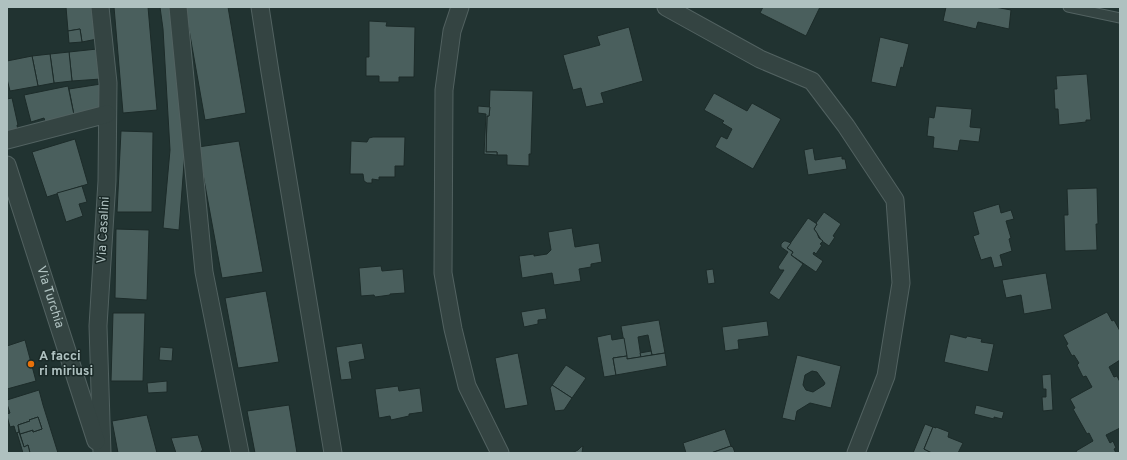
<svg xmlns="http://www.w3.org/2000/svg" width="1127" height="460" font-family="Overpass,sans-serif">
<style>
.building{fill:#4a5f5d;stroke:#1c2b29;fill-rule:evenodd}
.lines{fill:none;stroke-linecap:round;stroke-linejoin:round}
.service-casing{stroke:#526261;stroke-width:11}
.minor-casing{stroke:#526261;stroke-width:19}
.service{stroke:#344442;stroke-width:9}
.minor{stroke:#344442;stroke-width:17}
.food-dot{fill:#e8710a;stroke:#1a2927;stroke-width:1.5}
.labels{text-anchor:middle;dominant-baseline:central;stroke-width:3;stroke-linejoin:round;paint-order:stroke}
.street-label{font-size:13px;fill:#afc1c0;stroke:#1a2927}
.poi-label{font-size:13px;font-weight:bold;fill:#afc1c0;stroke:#1a2927;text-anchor:start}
</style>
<rect width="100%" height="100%" fill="#213331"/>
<g class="building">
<polygon points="66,7 93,7 97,39 82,42 80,29 68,31"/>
<polygon points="114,7 148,7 157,110 123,113"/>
<polygon points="160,7 175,7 185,150 179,230 163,228 170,150 163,29"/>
<polygon points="185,7 228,7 246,113 205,120"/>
<polygon points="763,7 820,7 806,36 760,13"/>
<polygon points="946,7 995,7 1011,10 1009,29 978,22 976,29 943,21"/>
<polygon points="369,21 387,22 386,26 415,27 414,77 399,77 399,82 379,82 379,76 366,76 366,57 369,57"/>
<polygon points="629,27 643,81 601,93 604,103 586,107 581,88 573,90 563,55 600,45 597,36"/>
<polygon points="80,29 82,42 69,43 68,31"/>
<polygon points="880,37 909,44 903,68 901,67 896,87 871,82"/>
<polygon points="97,49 101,79 72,81 69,52"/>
<polygon points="69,52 72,81 54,83 50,54"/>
<polygon points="50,54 54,83 38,86 32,56"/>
<polygon points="32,56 38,86 10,91 7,79 7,61"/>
<polygon points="1087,74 1091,120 1086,120 1086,122 1059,125 1058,109 1055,109 1054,89 1057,89 1056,76"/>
<polygon points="101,84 103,107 74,115 69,89"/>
<polygon points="68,86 74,115 46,124 44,118 31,122 24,95"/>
<polygon points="490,90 533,91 531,153 531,154 529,154 529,166 507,165 507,155 497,155 497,152 486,152 487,116 489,116"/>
<polygon points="714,93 747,111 752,103 781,119 753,169 715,147 721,136 727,139 732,129 722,123 724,121 704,110"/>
<polygon points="12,98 18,125 17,125 18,131 7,133 7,99"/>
<polygon points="478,106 490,107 489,116 487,116 486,152 497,152 497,155 484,154 486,114 478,113"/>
<polygon points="936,106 972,109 970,127 981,128 979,142 960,140 958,151 933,148 934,137 927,136 929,117 934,118"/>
<polygon points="121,131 153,132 152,212 117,212"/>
<polygon points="373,137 405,137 404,166 395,166 395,177 379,177 379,180 372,179 372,183 367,183 364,181 363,174 350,174 351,141 367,142 369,138"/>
<polygon points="75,139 88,184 47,197 32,152"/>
<polygon points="239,141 263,272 222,278 198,147"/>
<polygon points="813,148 815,160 842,156 842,159 845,159 847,169 808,175 804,150"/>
<polygon points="82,186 87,202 79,204 83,216 66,222 57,193"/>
<polygon points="1097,188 1098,224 1096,224 1097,250 1065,251 1064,215 1068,215 1067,189"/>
<polygon points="999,204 1001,213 1011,210 1014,219 1006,221 1011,238 1009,239 1012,251 1000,255 1003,266 994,268 991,257 981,260 973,236 979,234 973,212"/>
<polygon points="824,212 841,224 833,236 835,237 829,246 822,241 814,229 817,224 816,223"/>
<polygon points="808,218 817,224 814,229 817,233 819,238 823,241 820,244 822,245 816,254 814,252 813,254 823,261 816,272 791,255 793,252 787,248"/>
<polygon points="572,228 575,247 599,243 602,262 591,264 591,267 579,269 581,281 554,285 552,273 522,278 519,256 534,254 534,256 547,254 551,250 548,232"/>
<polygon points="116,229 149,230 147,300 115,298"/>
<polygon points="784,241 786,241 791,243 787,248 793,252 791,255 803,264 779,300 769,293 784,270 780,270 778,267 788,252 781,247 781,244"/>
<polygon points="381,266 382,271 403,269 405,293 390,294 390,295 375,297 374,295 361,296 359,268"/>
<polygon points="713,269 715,283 708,284 706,270"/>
<polygon points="1046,273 1052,309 1024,314 1021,295 1006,298 1002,280"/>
<polygon points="266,291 279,362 238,368 225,298"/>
<polygon points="545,308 547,319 538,320 538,324 524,327 521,312"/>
<polygon points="1107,312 1112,321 1114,320 1120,331 1120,360 1109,367 1114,377 1117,376 1120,382 1120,428 1106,435 1110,443 1113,441 1116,448 1114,449 1116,453 1077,453 1076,451 1093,441 1089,433 1087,434 1073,409 1075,408 1070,399 1092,387 1086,376 1083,377 1077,365 1079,363 1074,355 1072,356 1066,345 1068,344 1063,335"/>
<polygon points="113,313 145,313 143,381 111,381"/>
<polygon points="659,320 665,353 652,355 648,335 638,337 641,357 627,359 621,326"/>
<polygon points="767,321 769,336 738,340 739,349 725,351 722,327"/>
<polygon points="611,334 612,340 624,338 627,356 613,358 616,375 604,377 597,337"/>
<polygon points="950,334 966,338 967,336 982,339 981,342 994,344 988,372 944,362"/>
<polygon points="25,340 36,381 7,389 7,346"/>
<polygon points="362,343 365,359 349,362 352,379 341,380 336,347"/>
<polygon points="160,347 173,348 172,361 159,360"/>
<polygon points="651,351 652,355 641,357 640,353"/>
<polygon points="518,353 528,405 505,409 495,358"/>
<polygon points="665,353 667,366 616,375 613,358 627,356 627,359"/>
<path d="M797 355 841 366 831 408 810 403 797 411 795 421 782 418ZM812 371 817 372 825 383 824 385 813 392 806 390 803 385 805 375Z"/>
<polygon points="566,365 586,378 572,398 552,385"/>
<polygon points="1051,374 1053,410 1043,411 1042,397 1046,397 1046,389 1043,389 1042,375"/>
<polygon points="167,381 167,392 148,393 147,383"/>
<polygon points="552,385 572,398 564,410 555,411 550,388"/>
<polygon points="398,386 399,391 420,388 423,412 409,414 409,416 391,420 390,416 379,418 375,389"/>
<polygon points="39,390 43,405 58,453 30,453 28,445 24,447 20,434 33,430 33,432 42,429 38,417 29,420 30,421 18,425 19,432 16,433 14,426 10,427 7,416 7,414 10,413 7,404 7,400"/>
<polygon points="289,405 297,453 255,453 247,411"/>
<polygon points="976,405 1004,412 1002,419 994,417 994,419 974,414"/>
<polygon points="147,415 157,453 118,453 112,421"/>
<polygon points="38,417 42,429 33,432 33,430 20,434 18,425 30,421 29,420"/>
<polygon points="925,424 933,427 924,449 932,453 913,453"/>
<polygon points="933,427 936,428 936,427 949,432 948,437 963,443 958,453 932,453 924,449"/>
<polygon points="725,429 731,446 711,453 686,453 683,443"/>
<polygon points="19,432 24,447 28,445 30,453 23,453 17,433"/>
<polygon points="198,435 203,451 201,451 202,453 176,453 171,438"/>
<polygon points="583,446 582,453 572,453 578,450 581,447"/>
<polygon points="731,446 732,447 733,447 735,453 711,453"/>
</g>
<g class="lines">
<defs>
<polyline id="service" points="1068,7 1120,18"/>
<g id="minor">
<polyline points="100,7 108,83 107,181 98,326 102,453"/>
<polyline points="178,7 204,272 240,453"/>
<polyline points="260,7 270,72 333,453"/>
<polyline points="460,7 452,31 444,90 443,273 453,329 467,386 500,453"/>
<polyline points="666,7 760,59 812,81 846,126 895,200 901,283 886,376 856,453"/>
<polyline points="7,140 107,114"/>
<path id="s1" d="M7 165 96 441"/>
</g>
</defs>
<use href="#service" class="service-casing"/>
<use href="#minor" class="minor-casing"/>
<use href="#service" class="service"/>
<use href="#minor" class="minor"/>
</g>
<circle class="food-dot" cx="31" cy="364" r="4"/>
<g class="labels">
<g class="street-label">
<text transform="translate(104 230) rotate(-87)">Via Casalini</text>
<text stroke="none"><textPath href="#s1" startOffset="139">Via Turchia</textPath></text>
</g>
<g class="poi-label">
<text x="39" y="357">A facci<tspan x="39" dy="15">ri miriusi</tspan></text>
</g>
</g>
<rect width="1127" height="460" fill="none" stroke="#afc1c0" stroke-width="16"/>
</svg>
